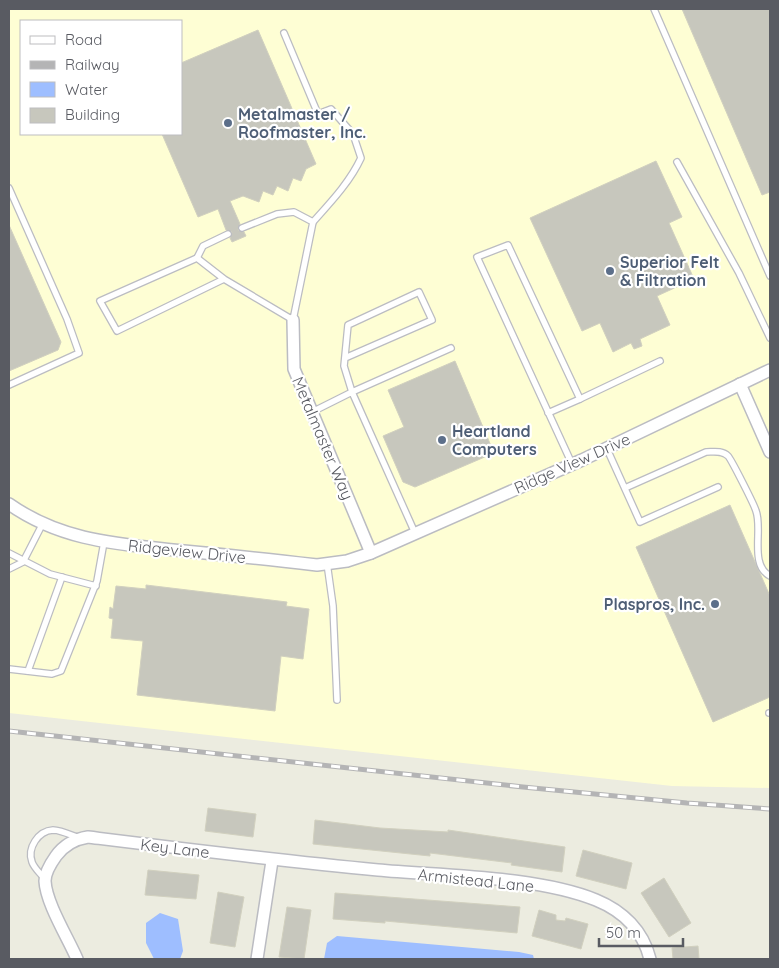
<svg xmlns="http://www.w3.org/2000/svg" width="779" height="968" font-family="Quicksand,sans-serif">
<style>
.commercial{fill:#fefed4;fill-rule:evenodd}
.water{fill:#9ebeff}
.building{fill:#c7c7bd;stroke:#d1d0bf}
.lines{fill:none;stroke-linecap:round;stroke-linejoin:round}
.service-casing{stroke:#bbbcc2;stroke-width:8}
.minor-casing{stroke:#bbbcc2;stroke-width:14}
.service{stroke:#fff;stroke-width:5.5}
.minor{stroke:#fff;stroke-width:11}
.rail-casing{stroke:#b4b4b5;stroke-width:5}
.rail{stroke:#fff;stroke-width:3;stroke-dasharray:9;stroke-linecap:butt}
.service-dot{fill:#5c6f8a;stroke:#fff;stroke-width:2}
.labels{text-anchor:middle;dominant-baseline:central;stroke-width:4.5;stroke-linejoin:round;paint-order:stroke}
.service-label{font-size:16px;font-weight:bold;fill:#4e5e75;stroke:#fff;text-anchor:start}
.street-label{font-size:16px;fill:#595b62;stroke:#fff}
</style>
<rect width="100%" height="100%" fill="#ecece0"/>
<path class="commercial" d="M9 9H770V788L672 786 9 713ZM21 21H181V134H21Z"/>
<g class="water">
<polygon points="160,913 178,919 183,951 180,959 154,959 146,943 146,923"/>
<polygon points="337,936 519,952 533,955 534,959 324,959 327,943"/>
</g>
<g class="building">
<polygon points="682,9 770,9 770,192 762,195"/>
<polygon points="258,30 316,164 306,169 301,181 293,178 288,191 277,186 273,195 263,191 259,202 243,196 230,201 240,224 238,230 244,232 246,236 232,242 230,238 232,232 226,230 218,209 198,217 162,134 181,134 181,63"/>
<polygon points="656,161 682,217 669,223 694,279 657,296 670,325 640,339 642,346 634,349 631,343 613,352 600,323 582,331 530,218"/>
<polygon points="9,225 61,342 58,350 9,371"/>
<polygon points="455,361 494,453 415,487 403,482 383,436 404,427 388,390"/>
<polygon points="730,505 770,596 770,697 713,722 636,547"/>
<polygon points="146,585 287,602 286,606 309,609 303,659 281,656 275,711 137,695 143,641 111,638 113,619 109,618 110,607 113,609 116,586 146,589"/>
<polygon points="208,808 256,814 253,837 205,831"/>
<polygon points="315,820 380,828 448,832 448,830 565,847 562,872 511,865 512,863 430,853 430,856 313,844"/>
<polygon points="583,850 632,863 626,889 576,876"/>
<polygon points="148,870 199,875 196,899 145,895"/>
<polygon points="664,878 691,923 669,937 641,893"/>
<polygon points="218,892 244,897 235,947 210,943"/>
<polygon points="335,893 520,907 517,933 385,921 385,923 333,919"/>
<polygon points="287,907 311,910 304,959 279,957"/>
<polygon points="539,910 556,915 556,920 565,921 566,918 588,924 581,949 532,936"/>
<polygon points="698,946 699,959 673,959 672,948"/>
</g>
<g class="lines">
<defs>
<g id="service">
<polyline points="654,9 770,276"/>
<path d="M284 33 318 114 331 109 353 134 361 158C350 182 330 203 313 222"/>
<polyline points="677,162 739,273 770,338"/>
<polyline points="9,188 67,319 79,353 9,385"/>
<polyline points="197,258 203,246 228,234"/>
<polyline points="224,279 197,258 100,301 117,331 224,279 293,320 313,222 294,212 277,214 242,228"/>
<polyline points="345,358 432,320 419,292 348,325 344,366 352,392 451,348"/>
<polyline points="580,399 660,361"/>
<polyline points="312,412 352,392 415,533"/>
<polyline points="548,413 580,399 508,245 477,257 572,464"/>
<polyline points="607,449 640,522 718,487"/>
<path d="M625 488 706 452C713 452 722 450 728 456 731 459 754 504 756 511 763 529 749 565 770 576"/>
<polyline points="9,553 50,574 96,586"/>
<polyline points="327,563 333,606 337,700"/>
<polyline points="9,569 23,562 43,523"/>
<polyline points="9,669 52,674 61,671 97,581 104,542"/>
<polyline points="28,671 62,577"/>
<polyline points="769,713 770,713"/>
<path d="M44 878C40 873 34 868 32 862 27 848 38 831 53 830 61 830 71 835 79 838"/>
</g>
<g id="minor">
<polyline points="293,320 294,369 371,553"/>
<polyline points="740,384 770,452"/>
<path d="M9 504C63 542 120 544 184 551 228 555 273 560 317 565L347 561 371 553 582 460 770 370"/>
<path d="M77 959C68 938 46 903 45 881 45 872 51 863 56 856 64 845 75 839 88 837 185 849 281 861 378 870 443 876 537 876 596 900 623 911 643 931 650 959"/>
<polyline points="257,959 272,861"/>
</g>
</defs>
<use href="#service" class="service-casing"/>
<use href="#minor" class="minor-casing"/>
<use href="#service" class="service"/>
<use href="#minor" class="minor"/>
<defs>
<polyline id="rail" points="9,731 523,787 687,803 770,809"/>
</defs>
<use href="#rail" class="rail-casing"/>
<use href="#rail" class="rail"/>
</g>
<g class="service-dot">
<circle cx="228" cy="123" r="5"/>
<circle cx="610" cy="271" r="5"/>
<circle cx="442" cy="440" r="5"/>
<circle cx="715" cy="604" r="5"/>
</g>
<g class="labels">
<g class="service-label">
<text x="238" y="114">Metalmaster /<tspan x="238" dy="18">Roofmaster, Inc.</tspan></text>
<text x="620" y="262">Superior Felt<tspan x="620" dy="18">&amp; Filtration</tspan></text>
<text x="452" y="431">Heartland<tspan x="452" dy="18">Computers</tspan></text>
<text x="705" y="604" text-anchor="end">Plaspros, Inc.</text>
</g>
<g class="street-label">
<text transform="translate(323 438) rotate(67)">Metalmaster Way</text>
<text transform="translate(572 463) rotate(-24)">Ridge View Drive</text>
<text transform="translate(187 551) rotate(6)">Ridgeview Drive</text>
<text transform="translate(175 848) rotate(7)">Key Lane</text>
<text transform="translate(476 880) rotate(6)">Armistead Lane</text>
</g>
</g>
<rect width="779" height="968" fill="none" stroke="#595b62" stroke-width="20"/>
<rect x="20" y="20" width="162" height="115" fill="#ffffff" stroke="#bdbdc0"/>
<rect x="30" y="36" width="25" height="8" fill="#ffffff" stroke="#bdbdc0"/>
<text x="65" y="45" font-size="15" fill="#595b62">Road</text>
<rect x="30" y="61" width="25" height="8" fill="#b4b4b5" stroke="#bdbdc0"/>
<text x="65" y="70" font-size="15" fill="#595b62">Railway</text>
<rect x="30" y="82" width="25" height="15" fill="#9ebeff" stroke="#bdbdc0"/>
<text x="65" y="95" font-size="15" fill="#595b62">Water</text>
<rect x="30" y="108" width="25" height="15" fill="#c7c7bd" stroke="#bdbdc0"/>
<text x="65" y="120" font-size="15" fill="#595b62">Building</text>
<path d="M599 938v8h84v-8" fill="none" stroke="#595b62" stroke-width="2.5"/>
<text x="606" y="938" font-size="15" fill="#595b62" stroke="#ffffff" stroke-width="4" paint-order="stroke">50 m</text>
</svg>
